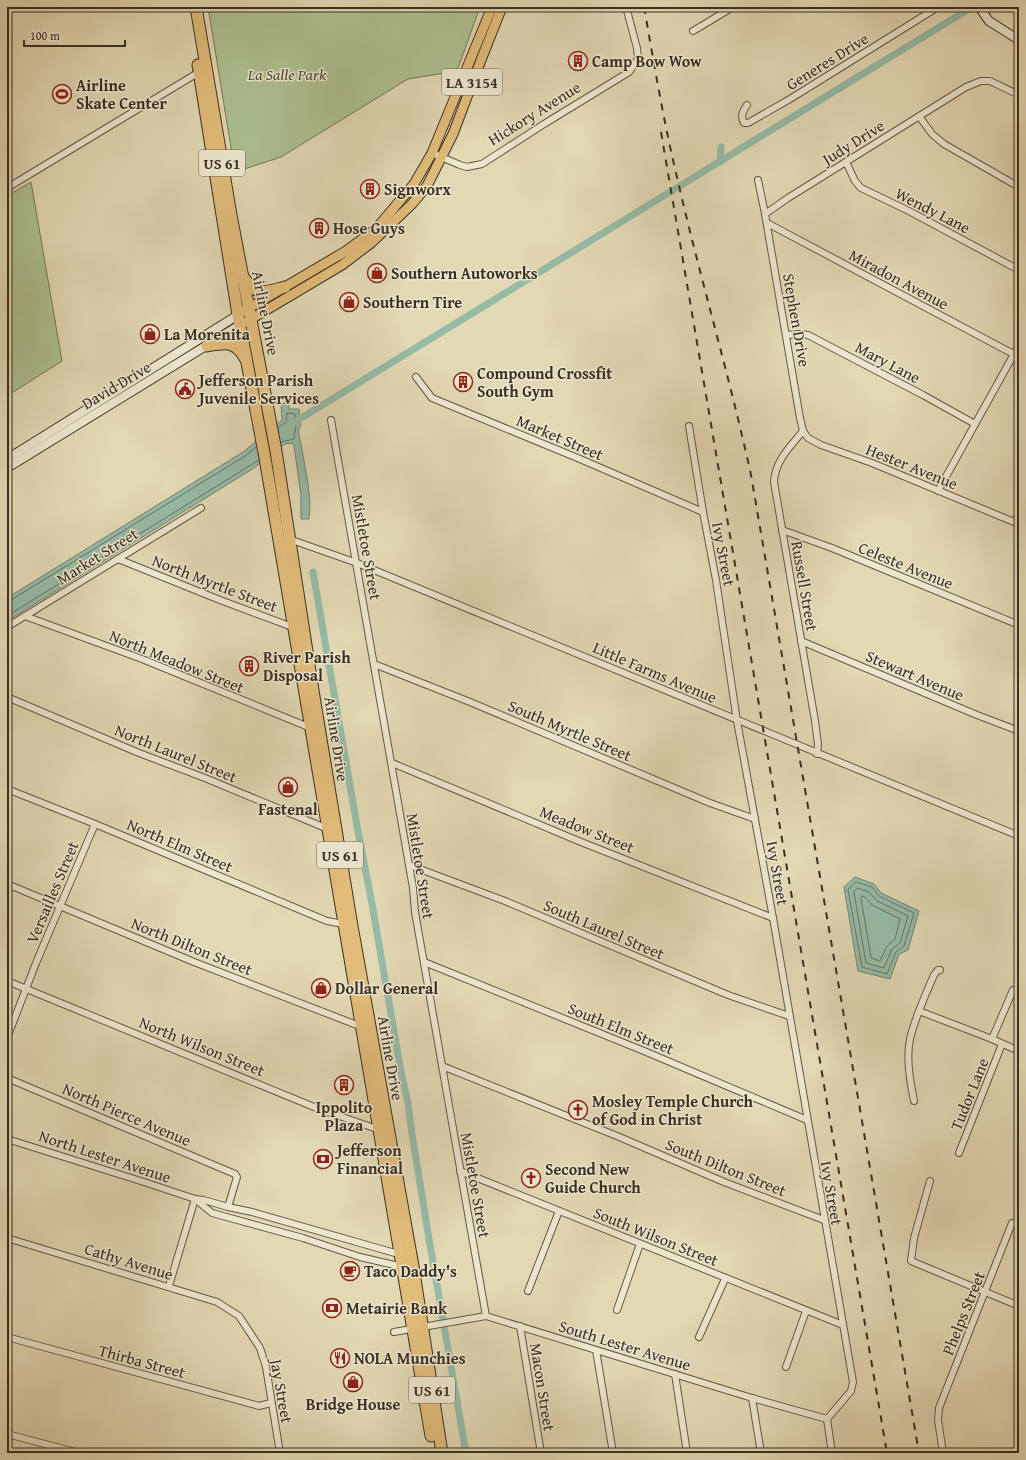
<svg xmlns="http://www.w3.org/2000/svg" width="1026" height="1460" font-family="'Gentium Book Plus',serif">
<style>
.green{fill:#adc091;stroke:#74785a}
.water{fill:#96bba7;stroke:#718372}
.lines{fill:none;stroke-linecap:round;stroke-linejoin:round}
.shore{stroke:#687565;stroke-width:1}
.canal{stroke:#96bba7;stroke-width:7}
.street-casing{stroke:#645947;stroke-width:8}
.secondary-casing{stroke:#3a2f23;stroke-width:10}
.primary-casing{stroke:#3a2f23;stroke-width:11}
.highway-casing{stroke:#3a2f23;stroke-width:13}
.street{stroke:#ece6ce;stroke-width:6}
.secondary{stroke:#ece6ce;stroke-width:8}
.primary{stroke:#e1bc7a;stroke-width:9}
.highway{stroke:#e1bc7a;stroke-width:11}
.rail{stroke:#3a2f23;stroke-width:2;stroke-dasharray:7 7;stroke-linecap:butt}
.labels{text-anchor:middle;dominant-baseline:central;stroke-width:3;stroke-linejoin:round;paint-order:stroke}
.shield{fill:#ece6ce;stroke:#6f6656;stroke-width:1}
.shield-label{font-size:15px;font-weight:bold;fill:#3a2f23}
.poi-label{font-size:16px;font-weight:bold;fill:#3a2f23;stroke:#ece6ce;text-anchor:start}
.street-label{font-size:16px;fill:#3a2f23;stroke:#ece6ce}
.park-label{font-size:16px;font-style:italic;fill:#514c39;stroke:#ece6ce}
</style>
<rect width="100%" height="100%" fill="#e2d8b4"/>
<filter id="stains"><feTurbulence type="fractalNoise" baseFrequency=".005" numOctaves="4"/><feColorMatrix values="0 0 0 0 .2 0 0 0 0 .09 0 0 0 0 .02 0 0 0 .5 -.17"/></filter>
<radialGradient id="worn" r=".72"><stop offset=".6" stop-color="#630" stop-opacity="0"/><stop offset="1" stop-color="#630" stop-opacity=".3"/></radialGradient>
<g class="green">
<polygon points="208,7 480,7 457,71 408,79 281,157 235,172"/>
<polygon points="31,182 62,361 7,396 7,196"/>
</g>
<g class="water">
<path d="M289 402V409H299L301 426 299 428C298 436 301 442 302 450 306 473 312 497 309 519H301V495L294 446 292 443 285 444 254 468 7 621V598L243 452 282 420 281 403Z"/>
<polygon points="855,877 874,884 881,893 919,911 908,950 899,954 890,979 858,971 844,887"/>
</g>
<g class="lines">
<g class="shore">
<path d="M278 428 286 422 287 413 295 414C298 423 295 429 294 439L281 442"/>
<polyline points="7,601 11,600 245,456 256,447"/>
<polyline points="7,616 259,460"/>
<polygon points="856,882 872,887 879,896 914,913 904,946 896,952 887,974 862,967 848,890"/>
<polygon points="858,888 869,892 877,901 908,916 900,943 892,949 884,968 866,963 854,892"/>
<polygon points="862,896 865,897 872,905 900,919 895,939 887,946 880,961 871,958 861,898"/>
</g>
<g class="canal">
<polyline points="720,162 721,147"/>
<polyline points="293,423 972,7"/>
<polyline points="313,572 357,826 372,904 401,1072 408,1103 412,1134 429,1239 466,1453"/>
</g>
<defs>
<g id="street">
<polyline points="693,31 733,7"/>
<path d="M747 105C743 111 740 116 744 123H748L790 99 938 7"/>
<polyline points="919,116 932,134 944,144 1019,187"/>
<polyline points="432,153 460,165 467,167 482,164 544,124 629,72 638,59 637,48 626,7"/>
<polyline points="846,162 855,181 861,188 909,211 1019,270"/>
<polyline points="758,180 765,214 788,198 966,87 981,81 990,81 1019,95"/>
<polyline points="7,188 201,71"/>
<polyline points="765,214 800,418 803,431 808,438 821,445 872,463 1014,522 1019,514"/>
<polyline points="767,223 1019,357"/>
<polyline points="786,335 800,334 808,335 923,395 975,424"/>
<polyline points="416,377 432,398 580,459 703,512"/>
<polyline points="331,420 413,888 415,912 486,1316"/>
<polyline points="689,426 703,512 716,580 737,721 773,918 853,1382 851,1391 827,1419"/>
<path d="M803 431C790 447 775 461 774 482L815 721 818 744 817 754"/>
<polyline points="938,491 1019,345"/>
<polyline points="782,530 832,548 1019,625"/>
<polyline points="289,539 357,563 1019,836"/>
<polyline points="118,559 220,600 295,628"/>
<polyline points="25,616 142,659 311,728"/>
<polyline points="7,627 201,508"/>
<polyline points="801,641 977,715 1019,731"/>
<polyline points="374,664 470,702 710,803 755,819"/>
<polyline points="7,697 139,753 205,778 328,829"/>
<polyline points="392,763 581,842 773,918"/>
<polyline points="7,789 95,824 327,921 344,924"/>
<polyline points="409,865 505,901 728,995 789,1016"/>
<polyline points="7,884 194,962 362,1027"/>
<polyline points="424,962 644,1051 807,1120"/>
<polyline points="7,981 319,1109 380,1130"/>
<polyline points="919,1011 992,1039 1019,1051"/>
<polyline points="7,1038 36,963 95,824"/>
<polyline points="992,1039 1013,990"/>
<polyline points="442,1066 617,1136 724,1182 824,1220"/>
<polyline points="7,1078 235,1174 237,1177 228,1207"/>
<path d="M914 1101C910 1081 906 1058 910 1039 915 1017 925 996 934 975L938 970H940"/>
<polyline points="7,1139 147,1183 195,1199 204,1200 228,1207 252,1212 402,1255"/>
<polyline points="959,1153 1002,1044"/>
<polyline points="460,1171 843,1325"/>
<polyline points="930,1181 914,1238 911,1261 1019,1306"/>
<polyline points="195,1199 212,1213 303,1238 360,1257 403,1267"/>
<polyline points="7,1238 217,1302 239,1316 260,1348 266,1367 280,1453"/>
<polyline points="169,1286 195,1199"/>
<polyline points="528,1291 559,1211"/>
<polyline points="617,1310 640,1244"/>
<polyline points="520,1326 541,1453"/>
<polyline points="394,1332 486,1316 752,1398 827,1419"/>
<polyline points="7,1337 259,1406 271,1403"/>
<polyline points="699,1337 725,1279"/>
<polyline points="596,1350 613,1453"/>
<polyline points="786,1367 806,1311"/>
<polyline points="675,1374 687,1453"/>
<polyline points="752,1398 761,1453"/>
<polyline points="827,1419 832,1453"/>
<polyline points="7,1434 79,1453"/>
<polyline points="943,1453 938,1420 939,1408 1012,1223"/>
</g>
<g id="secondary">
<polyline points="979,7 989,21 1019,40"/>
<polyline points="7,459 238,315"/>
<polyline points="7,468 240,325"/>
</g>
<g id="primary">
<polyline points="244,311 346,251 376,229 414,184 432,153 492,7"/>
<polyline points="246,322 342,265 371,243 412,204 427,186 453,134 481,60 502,7"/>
</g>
<g id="highway">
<polyline points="196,7 231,215 276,451 315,703 352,926 413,1266 442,1453"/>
<polyline points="198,65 238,315 265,458 431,1436"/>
<path d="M244 278C257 297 265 292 285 287"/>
<path d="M207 346C225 343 235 340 245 358"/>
</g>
</defs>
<use href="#street" class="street-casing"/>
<use href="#secondary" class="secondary-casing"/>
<use href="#primary" class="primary-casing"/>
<use href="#highway" class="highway-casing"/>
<use href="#street" class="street"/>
<use href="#secondary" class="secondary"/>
<use href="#primary" class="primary"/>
<use href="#highway" class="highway"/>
<g class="rail">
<path d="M644 7C654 63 663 118 676 173 699 274 729 374 751 475L919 1453"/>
<polyline points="661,132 887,1453"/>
</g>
</g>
<defs>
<symbol id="building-ring" viewBox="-11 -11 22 22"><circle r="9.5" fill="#ece6ce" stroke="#8f2418" stroke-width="1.5"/><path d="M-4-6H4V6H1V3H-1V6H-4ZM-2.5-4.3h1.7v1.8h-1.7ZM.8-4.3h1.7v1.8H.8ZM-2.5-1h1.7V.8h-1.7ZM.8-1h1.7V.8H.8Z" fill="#8f2418"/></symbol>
<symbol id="stadium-ring" viewBox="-11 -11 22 22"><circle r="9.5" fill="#ece6ce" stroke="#8f2418" stroke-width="1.5"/><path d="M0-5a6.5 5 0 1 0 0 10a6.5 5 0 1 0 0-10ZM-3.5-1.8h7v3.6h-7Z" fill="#8f2418"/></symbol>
<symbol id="shop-ring" viewBox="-11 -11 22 22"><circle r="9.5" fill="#ece6ce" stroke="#8f2418" stroke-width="1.5"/><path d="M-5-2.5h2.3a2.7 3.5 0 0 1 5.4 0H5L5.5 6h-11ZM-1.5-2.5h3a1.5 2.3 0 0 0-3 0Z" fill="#8f2418"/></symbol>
<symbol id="civic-ring" viewBox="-11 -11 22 22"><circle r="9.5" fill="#ece6ce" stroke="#8f2418" stroke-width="1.5"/><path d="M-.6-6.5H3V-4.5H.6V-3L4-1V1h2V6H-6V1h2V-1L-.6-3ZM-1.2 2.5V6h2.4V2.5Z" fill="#8f2418"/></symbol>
<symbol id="church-ring" viewBox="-11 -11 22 22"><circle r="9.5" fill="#ece6ce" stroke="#8f2418" stroke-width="1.5"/><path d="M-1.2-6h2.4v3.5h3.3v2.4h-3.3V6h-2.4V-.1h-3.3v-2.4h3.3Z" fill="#8f2418"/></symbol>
<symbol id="bank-ring" viewBox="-11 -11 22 22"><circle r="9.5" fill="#ece6ce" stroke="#8f2418" stroke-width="1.5"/><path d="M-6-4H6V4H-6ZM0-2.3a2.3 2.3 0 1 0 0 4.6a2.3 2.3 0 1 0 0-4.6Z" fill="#8f2418"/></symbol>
<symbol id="cafe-ring" viewBox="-11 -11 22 22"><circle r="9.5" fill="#ece6ce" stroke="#8f2418" stroke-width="1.5"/><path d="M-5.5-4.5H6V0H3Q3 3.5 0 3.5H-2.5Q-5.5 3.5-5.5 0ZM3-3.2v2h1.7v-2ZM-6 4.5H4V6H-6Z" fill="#8f2418"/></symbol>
<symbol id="restaurant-ring" viewBox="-11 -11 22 22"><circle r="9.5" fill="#ece6ce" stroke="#8f2418" stroke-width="1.5"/><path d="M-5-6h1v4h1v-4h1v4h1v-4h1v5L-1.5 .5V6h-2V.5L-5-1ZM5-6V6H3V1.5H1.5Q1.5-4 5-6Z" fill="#8f2418"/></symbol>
</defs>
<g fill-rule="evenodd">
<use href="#building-ring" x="567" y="50" width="22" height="22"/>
<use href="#stadium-ring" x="51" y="83" width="22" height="22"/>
<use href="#building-ring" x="359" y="178" width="22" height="22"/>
<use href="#building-ring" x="308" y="217" width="22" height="22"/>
<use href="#shop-ring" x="366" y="262" width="22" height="22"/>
<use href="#shop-ring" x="338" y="291" width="22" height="22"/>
<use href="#shop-ring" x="139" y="323" width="22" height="22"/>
<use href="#building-ring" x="452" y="371" width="22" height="22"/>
<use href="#civic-ring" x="174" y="378" width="22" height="22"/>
<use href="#building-ring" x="238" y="655" width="22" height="22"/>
<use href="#shop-ring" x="277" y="776" width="22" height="22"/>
<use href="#shop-ring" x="310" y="977" width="22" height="22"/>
<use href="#building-ring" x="333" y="1074" width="22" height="22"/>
<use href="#church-ring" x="567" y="1099" width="22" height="22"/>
<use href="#bank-ring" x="312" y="1148" width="22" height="22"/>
<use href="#church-ring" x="520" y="1167" width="22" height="22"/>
<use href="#cafe-ring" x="339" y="1260" width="22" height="22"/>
<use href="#bank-ring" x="321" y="1297" width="22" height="22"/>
<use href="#restaurant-ring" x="329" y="1347" width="22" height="22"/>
<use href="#shop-ring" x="342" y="1371" width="22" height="22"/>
</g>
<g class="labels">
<g class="shield">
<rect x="442" y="69" width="60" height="26" rx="3"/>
<rect x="199" y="150" width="46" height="26" rx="3"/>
<rect x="317" y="842" width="46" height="26" rx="3"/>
<rect x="409" y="1377" width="46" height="26" rx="3"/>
</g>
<g class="shield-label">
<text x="472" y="82">LA 3154</text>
<text x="222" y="163">US 61</text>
<text x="340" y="855">US 61</text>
<text x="432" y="1390">US 61</text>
</g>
<g class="poi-label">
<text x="592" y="61">Camp Bow Wow</text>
<text x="76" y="85">Airline<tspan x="76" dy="18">Skate Center</tspan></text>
<text x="384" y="189">Signworx</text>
<text x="333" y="228">Hose Guys</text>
<text x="391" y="273">Southern Autoworks</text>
<text x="363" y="302">Southern Tire</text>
<text x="164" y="334">La Morenita</text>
<text x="477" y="373">Compound Crossfit<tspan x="477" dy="18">South Gym</tspan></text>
<text x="199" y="380">Jefferson Parish<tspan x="199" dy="18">Juvenile Services</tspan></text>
<text x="263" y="657">River Parish<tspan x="263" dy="18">Disposal</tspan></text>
<text x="288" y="809" text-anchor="middle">Fastenal</text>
<text x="335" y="988">Dollar General</text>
<text x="592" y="1101">Mosley Temple Church<tspan x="592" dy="18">of God in Christ</tspan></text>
<text x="344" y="1107" text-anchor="middle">Ippolito<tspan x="344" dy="18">Plaza</tspan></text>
<text x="337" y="1150">Jefferson<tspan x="337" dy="18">Financial</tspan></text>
<text x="545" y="1169">Second New<tspan x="545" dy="18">Guide Church</tspan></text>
<text x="364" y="1271">Taco Daddy's</text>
<text x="346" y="1308">Metairie Bank</text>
<text x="354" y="1358">NOLA Munchies</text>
<text x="353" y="1404" text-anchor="middle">Bridge House</text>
</g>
<g class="street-label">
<text transform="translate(827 61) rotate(-32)">Generes Drive</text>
<text transform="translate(534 113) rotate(-32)">Hickory Avenue</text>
<text transform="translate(853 142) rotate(-32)">Judy Drive</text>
<text transform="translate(933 210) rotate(27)">Wendy Lane</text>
<text transform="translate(899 279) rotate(28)">Miradon Avenue</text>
<text transform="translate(266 313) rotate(79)">Airline Drive</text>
<text transform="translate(797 320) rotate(80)">Stephen Drive</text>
<text transform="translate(888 362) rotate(28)">Mary Lane</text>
<text transform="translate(116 385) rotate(-31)">David Drive</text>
<text transform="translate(560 437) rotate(23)">Market Street</text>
<text transform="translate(912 466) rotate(22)">Hester Avenue</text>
<text transform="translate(367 547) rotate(80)">Mistletoe Street</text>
<text transform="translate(724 554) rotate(79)">Ivy Street</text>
<text transform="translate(97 556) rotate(-32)">Market Street</text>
<text transform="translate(906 565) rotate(22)">Celeste Avenue</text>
<text transform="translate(215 583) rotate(21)">North Myrtle Street</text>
<text transform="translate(805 586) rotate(80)">Russell Street</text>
<text transform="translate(177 661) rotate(22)">North Meadow Street</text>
<text transform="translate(655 672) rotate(23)">Little Farms Avenue</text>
<text transform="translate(915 675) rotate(23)">Stewart Avenue</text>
<text transform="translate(570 730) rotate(23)">South Myrtle Street</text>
<text transform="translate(337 739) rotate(81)">Airline Drive</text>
<text transform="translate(176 753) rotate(22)">North Laurel Street</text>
<text transform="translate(587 829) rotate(22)">Meadow Street</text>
<text transform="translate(180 845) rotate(23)">North Elm Street</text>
<text transform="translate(421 866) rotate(81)">Mistletoe Street</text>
<text transform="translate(778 873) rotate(80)">Ivy Street</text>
<text transform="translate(52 892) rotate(-67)">Versailles Street</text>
<text transform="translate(604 929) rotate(23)">South Laurel Street</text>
<text transform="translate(192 946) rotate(22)">North Dilton Street</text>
<text transform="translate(621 1028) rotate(22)">South Elm Street</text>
<text transform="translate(202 1046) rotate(22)">North Wilson Street</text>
<text transform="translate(391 1058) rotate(80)">Airline Drive</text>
<text transform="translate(969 1094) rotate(-68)">Tudor Lane</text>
<text transform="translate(127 1114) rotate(23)">North Pierce Avenue</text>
<text transform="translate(105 1156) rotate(18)">North Lester Avenue</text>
<text transform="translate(726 1167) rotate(22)">South Dilton Street</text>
<text transform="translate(476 1185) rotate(80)">Mistletoe Street</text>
<text transform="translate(832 1193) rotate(80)">Ivy Street</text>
<text transform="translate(656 1236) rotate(22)">South Wilson Street</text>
<text transform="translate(129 1261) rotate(17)">Cathy Avenue</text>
<text transform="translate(963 1313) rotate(-68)">Phelps Street</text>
<text transform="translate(625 1345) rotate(17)">South Lester Avenue</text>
<text transform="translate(142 1361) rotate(15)">Thirba Street</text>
<text transform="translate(543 1387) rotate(81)">Macon Street</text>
<text transform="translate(282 1391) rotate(80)">Jay Street</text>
</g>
<g class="park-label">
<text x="287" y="74">La Salle Park</text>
</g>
</g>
<rect width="1026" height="1460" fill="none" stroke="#e2d8b4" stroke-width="24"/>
<rect x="8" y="8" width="1010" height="1444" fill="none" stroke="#3a2f23" stroke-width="2"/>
<rect x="12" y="12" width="1002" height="1436" fill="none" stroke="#3a2f23"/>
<path d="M24 40v6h101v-6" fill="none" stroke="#3a2f23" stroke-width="2"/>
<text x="30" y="40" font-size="12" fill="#3a2f23" stroke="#ece6ce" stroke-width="3" paint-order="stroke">100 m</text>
<rect width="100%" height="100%" filter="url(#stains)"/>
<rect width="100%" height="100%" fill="url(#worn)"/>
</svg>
